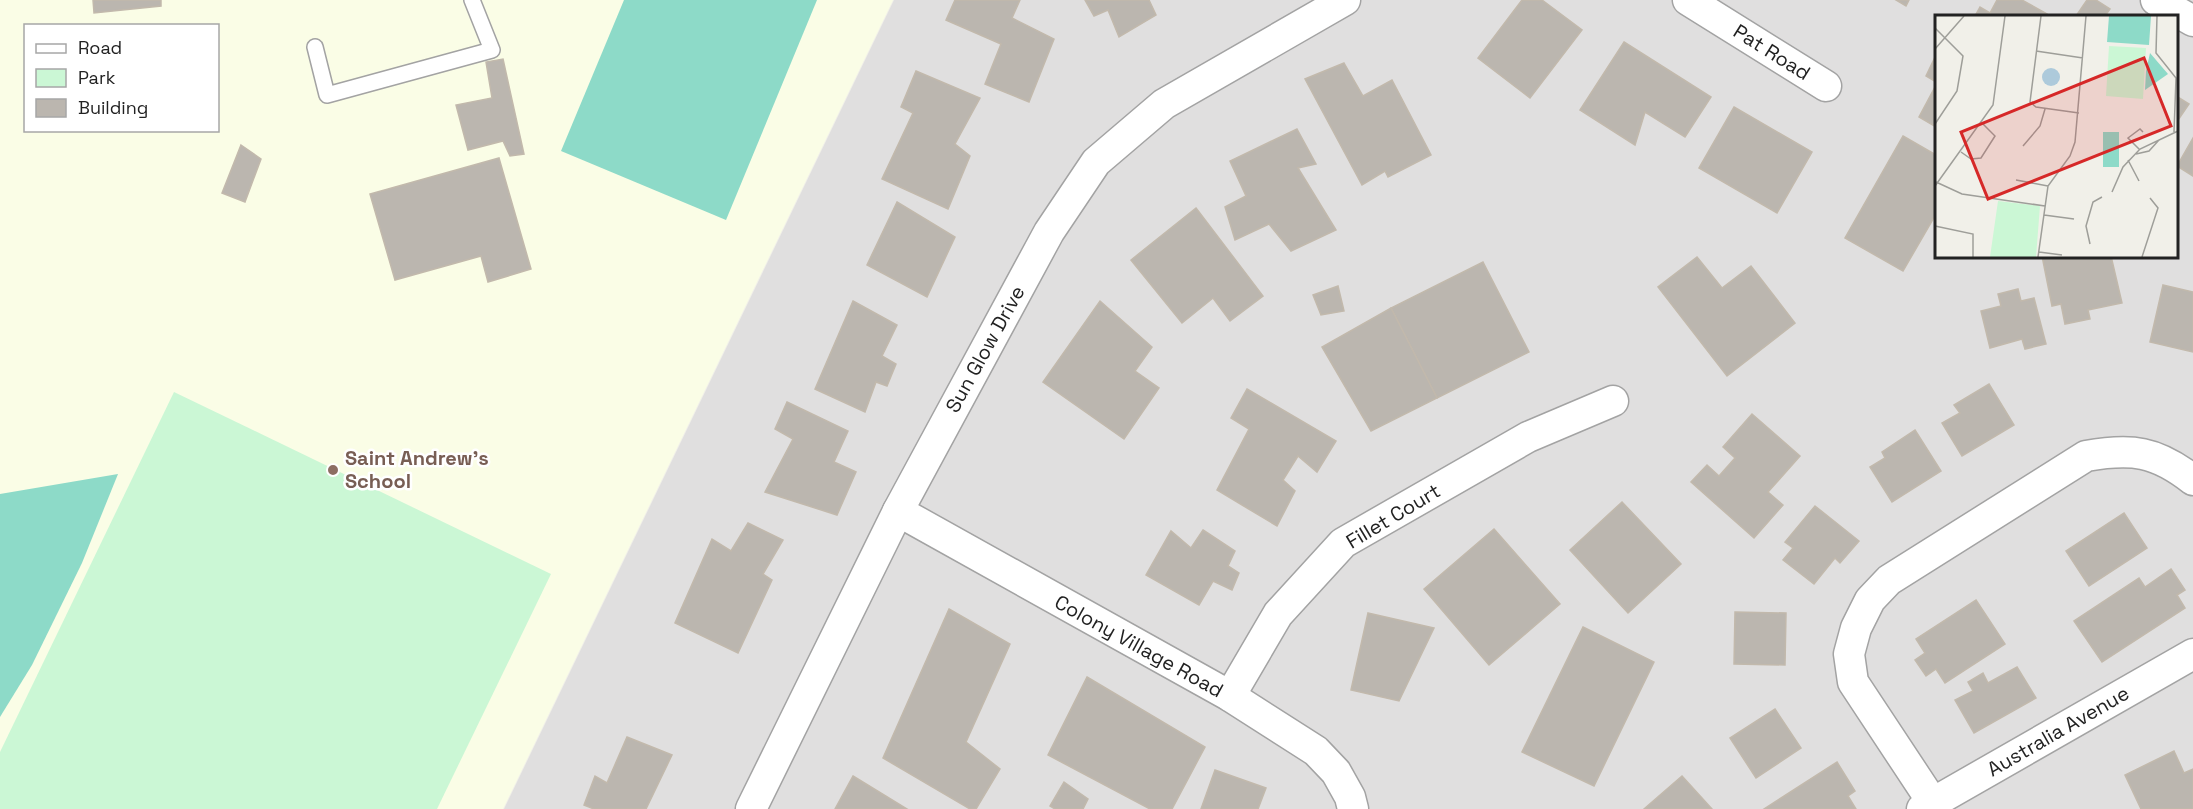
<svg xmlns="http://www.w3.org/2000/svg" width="2193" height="809" font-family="'Space Grotesk',sans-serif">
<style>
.residential{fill:#e0dfdf;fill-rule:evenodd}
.education{fill:#fafde6;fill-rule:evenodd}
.park{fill:#cbf7d5}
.pitch{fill:#8ddac8}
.building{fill:#bbb6af;stroke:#c2b9ac;stroke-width:1.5}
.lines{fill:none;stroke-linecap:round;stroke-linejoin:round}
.service-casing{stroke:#a3a3a3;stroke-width:18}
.minor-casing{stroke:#a3a3a3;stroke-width:33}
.service{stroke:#fff;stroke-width:15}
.minor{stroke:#fff;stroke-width:30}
.education-dot{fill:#8d6e63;stroke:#fff;stroke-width:2}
.labels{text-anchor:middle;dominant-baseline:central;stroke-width:5;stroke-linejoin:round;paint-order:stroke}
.street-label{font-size:20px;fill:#222;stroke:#fff}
.education-label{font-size:20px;font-weight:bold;fill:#785e54;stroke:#fff;text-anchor:start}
.inset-road{fill:none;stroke:#9e9e99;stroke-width:1.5}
.view{fill:#d62828;fill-opacity:0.15;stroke:#d62828;stroke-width:3}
.inset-edge{fill:none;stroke:#222;stroke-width:3}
</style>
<rect width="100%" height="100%" fill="#f1f0e9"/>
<path class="residential" d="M894 0H2193V809H504ZM1936 16H2176V256H1936Z"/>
<path class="education" d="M0 0H893L503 809H0ZM26 26H218V130H26Z"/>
<polygon class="park" points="174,392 551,574 437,809 0,809 0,752"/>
<g class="pitch">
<polygon points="624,0 817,0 726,220 561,151"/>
<polygon points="118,474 82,563 32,665 0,717 0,494"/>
</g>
<g class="building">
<polygon points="93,0 161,0 161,6 94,13"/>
<polygon points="955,0 1020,0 1012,18 1054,39 1029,102 985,84 1001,44 946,20"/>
<polygon points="1085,0 1149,0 1156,15 1119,37 1108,10 1094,16"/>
<polygon points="1522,0 1542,0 1582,30 1530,98 1478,58"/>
<polygon points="1896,0 1909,0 1906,6"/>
<polygon points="1997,0 2022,0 2047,14 2045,16 1975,16 1980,7 1990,13"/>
<polygon points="2087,0 2096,0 2110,9 2105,16 2076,16"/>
<polygon points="1624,42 1711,97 1685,137 1645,112 1635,145 1580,110"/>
<polygon points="1936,55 1936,82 1926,76"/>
<polygon points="503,59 524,154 510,156 503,141 468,150 456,105 492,98 486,62"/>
<polygon points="1344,63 1363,96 1392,80 1431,155 1388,177 1385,171 1362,185 1305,79"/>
<polygon points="916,71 980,98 955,144 970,156 948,209 882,179 913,113 901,107"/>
<polygon points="1936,85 1936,127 1919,117"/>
<polygon points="2176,96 2189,104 2176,123"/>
<polygon points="1734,107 1812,152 1777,213 1699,168"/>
<polygon points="1297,129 1316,164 1298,168 1336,230 1291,251 1269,224 1235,240 1225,207 1246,196 1230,161"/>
<polygon points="1903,136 1936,155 1936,214 1903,271 1845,238"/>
<polygon points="2193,138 2193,176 2177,166"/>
<polygon points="241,145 261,159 245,202 222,193"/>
<polygon points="499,158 531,269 488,282 481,256 395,280 370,194"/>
<polygon points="897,202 955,237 927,297 867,265"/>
<polygon points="1196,208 1263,296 1230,321 1213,298 1182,323 1131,260"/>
<polygon points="2042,256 2111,256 2122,303 2088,310 2090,319 2065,324 2061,304 2052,306"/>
<polygon points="1697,257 1722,288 1751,266 1795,323 1727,376 1658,287"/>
<polygon points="1483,262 1529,352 1437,398 1391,308"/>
<polygon points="2163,285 2193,292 2193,352 2150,342"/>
<polygon points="1338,286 1344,311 1321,315 1313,295"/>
<polygon points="2018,289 2021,301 2034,298 2046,344 2025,349 2022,339 1990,348 1981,311 2001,306 1998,294"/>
<polygon points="853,301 897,325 882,356 896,364 887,386 876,382 865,412 815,389"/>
<polygon points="1100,301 1152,347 1135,371 1159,388 1124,439 1043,382"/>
<polygon points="1391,308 1437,398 1371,431 1322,347"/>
<polygon points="1989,384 2014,425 1962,456 1942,423 1960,413 1954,405"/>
<polygon points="1247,389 1336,441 1317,472 1298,456 1283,480 1295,491 1277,526 1217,490 1249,429 1231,418"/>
<polygon points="787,402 848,431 834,462 856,472 837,515 765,492 793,439 775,429"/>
<polygon points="1752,414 1800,456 1768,492 1783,505 1754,538 1691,482 1707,465 1719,476 1735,458 1723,447"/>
<polygon points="1915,430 1941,471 1892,502 1870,467 1885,458 1882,452"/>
<polygon points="1622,502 1681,564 1628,613 1570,550"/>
<polygon points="1815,506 1859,541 1840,563 1835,558 1814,584 1783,560 1793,548 1785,542"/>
<polygon points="2124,513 2147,548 2089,586 2066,551"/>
<polygon points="748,523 783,540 763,574 772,580 738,653 675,623 712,539 731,551"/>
<polygon points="1494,529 1560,604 1489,665 1424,589"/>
<polygon points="1203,530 1235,551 1228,566 1239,573 1232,590 1213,581 1199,605 1146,575 1171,531 1191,548"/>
<polygon points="2171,569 2185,590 2177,595 2185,608 2102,662 2074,621 2139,578 2145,587"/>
<polygon points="1976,600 2005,644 1945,683 1936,669 1926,676 1915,660 1925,653 1916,639"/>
<polygon points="949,609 1010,644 966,742 1000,769 976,809 970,809 883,758"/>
<polygon points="1735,612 1786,613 1785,665 1734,664"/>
<polygon points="1368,613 1434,628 1399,701 1351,690"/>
<polygon points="1583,627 1654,662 1594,786 1522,752"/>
<polygon points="2017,667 2036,698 1974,733 1955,700 1973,691 1968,682 1983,673 1988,683"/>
<polygon points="1087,677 1205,747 1172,809 1150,809 1048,755"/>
<polygon points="1775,709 1801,748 1756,778 1730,738"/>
<polygon points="627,737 672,755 646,809 594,809 584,805 595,776 607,783"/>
<polygon points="2174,751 2184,773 2193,769 2193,809 2141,809 2125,775"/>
<polygon points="1837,762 1855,791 1848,796 1856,809 1764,809"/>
<polygon points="1215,770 1266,788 1258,809 1201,809"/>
<polygon points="853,776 907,809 835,809"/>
<polygon points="1682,776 1712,809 1644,809"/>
<polygon points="1064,782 1088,799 1083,809 1055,809 1050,806"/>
</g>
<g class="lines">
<defs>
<polyline id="service" points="315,47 327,95 492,50 472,0"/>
<g id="minor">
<polyline points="1688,0 1826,86"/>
<polyline points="2156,0 2193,21"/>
<polyline points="898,511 1230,696 1316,751 1336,772 1350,797 1353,809"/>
<polyline points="1230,696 1278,614 1343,543 1528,437 1613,401"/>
<path d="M1933 803 1853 682 1849 654 1856 628 1870 600 1889 580 2086 456C2132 448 2156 451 2193 480"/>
<polyline points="751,809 898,511 1049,232 1096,162 1164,104 1345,0"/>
<polyline points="1922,809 2193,654"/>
</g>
</defs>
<use href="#service" class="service-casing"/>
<use href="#minor" class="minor-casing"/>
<use href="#service" class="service"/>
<use href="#minor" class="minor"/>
</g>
<circle class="education-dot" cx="333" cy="470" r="6"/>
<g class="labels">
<g class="street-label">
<text transform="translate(1772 52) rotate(32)">Pat Road</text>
<text transform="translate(985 349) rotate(-61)">Sun Glow Drive</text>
<text transform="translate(1393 516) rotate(-31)">Fillet Court</text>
<text transform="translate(1139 646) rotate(29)">Colony Village Road</text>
<text transform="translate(2058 731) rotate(-30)">Australia Avenue</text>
</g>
<g class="education-label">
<text x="345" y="458">Saint Andrew's<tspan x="345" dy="23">School</tspan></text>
</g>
</g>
<g transform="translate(1935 15)">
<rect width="243" height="243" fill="#f1f0e9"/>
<path d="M174 31 211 33 208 84 171 81ZM63 186 105 191 101 242H55Z" fill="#cbf7d5"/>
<path d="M174 1H216L214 30 172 27ZM215 38 233 59 210 75 211 56ZM168 117H184V152H168Z" fill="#8ddac8"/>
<path d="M107 62a9 9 0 1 1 18 0a9 9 0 1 1-18 0Z" fill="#adcadb"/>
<path class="inset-road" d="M106 1 95 87 101 92 144 98M222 1 221 38 241 63 239 117M0 13 28 41 22 76 0 109M0 34 29 1M101 36 148 43M88 131 105 111 110 94M204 134 193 123 205 114 208 117M26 137 36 144 46 143 60 121 48 109M201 139 214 136 224 125M193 145 204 166M81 165 113 171M1 167 27 179 110 191M0 171 58 90 70 1M177 177 188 152 205 134 243 116M109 200 139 204M0 211 38 219V242M155 229 151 211 158 187 167 182M104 237 127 240M103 242 113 171 135 141 140 127 151 1M207 242 223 193 215 183"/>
<path class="view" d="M209 43 236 111 53 184 26 117Z"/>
<rect width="243" height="243" class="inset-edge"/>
</g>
<rect x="24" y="24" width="195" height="108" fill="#ffffff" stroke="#a7a7a7" stroke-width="1.5"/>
<rect x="36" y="44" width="30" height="9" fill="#ffffff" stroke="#a7a7a7" stroke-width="1.5"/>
<text x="78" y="54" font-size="18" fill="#222222">Road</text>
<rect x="36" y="69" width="30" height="18" fill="#cbf7d5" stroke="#a7a7a7" stroke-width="1.5"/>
<text x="78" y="84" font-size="18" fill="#222222">Park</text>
<rect x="36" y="99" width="30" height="18" fill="#bbb6af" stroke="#a7a7a7" stroke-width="1.5"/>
<text x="78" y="114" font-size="18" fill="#222222">Building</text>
</svg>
